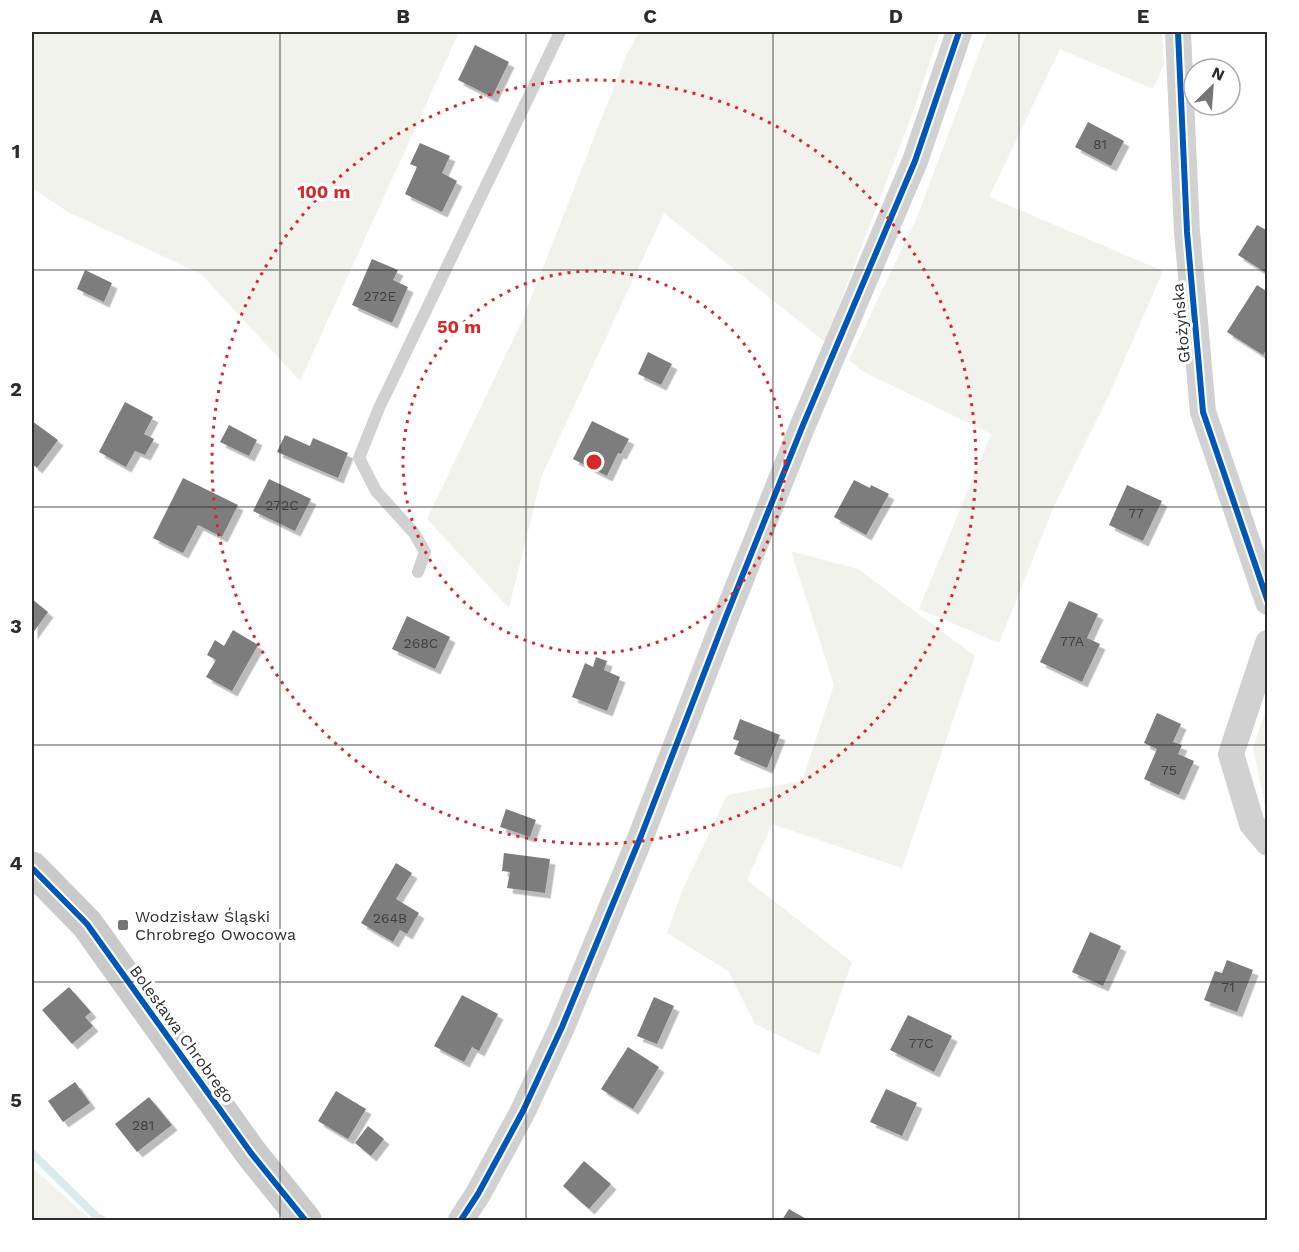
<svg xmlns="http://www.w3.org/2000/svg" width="1299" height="1252" font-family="'Work Sans',sans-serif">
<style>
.green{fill:#f1f2eb}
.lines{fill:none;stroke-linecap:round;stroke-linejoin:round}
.stream{stroke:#d9ebee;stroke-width:8}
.building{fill:#7d7d7d;filter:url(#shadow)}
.lane{stroke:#d1d1d1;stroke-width:12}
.street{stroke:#d1d1d1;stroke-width:26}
.secondary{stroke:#cacaca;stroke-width:33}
.cycleway-casing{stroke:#fff;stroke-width:10}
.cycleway{stroke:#0057b8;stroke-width:6}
.grid{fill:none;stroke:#2c2c2c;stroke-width:1.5;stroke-opacity:0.55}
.ring{fill:none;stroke:#d62828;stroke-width:3;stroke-dasharray:3 6}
.poi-dot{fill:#767676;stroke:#fff;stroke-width:2}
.labels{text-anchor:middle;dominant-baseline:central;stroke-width:6;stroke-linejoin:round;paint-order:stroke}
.number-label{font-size:14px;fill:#404040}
.street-label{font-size:16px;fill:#2c2c2c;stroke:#fff}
.poi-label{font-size:16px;fill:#2c2c2c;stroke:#fff;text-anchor:start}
.centre{fill:#d62828;stroke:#fff;stroke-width:3}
.ring-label{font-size:18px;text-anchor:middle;font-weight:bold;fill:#d62828;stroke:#fff;stroke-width:6;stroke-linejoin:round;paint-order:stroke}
.neatline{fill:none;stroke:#2c2c2c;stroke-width:2}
.grid-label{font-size:20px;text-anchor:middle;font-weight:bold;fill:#2c2c2c}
</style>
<defs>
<filter id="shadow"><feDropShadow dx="5.5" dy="5.5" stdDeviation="0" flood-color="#0004"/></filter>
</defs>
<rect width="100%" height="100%" fill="#fff"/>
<g class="green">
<polygon points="32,32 459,32 300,381 201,274 68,212 32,188"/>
<polygon points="639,32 940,32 915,107 825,342 664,213 542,475 509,608 427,519 522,321 626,56"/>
<polygon points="987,32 1162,32 1164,64 1153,89 1060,49 989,197 1163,271 1109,395 1054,506 999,643 919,609 991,434 862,371 849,360 917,217"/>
<polygon points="791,551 858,569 975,656 902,868 772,824 747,880 852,962 819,1055 755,1024 728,971 667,933 682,891 727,795 802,781 834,685"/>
<polygon points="1267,706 1267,815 1253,748"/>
<polygon points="32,1167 91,1220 32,1220"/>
</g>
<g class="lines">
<polyline class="stream" points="32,1153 97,1217 103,1220"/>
</g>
<g class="building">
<polygon points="475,45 509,62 492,97 458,80"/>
<polygon points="1088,122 1124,141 1111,166 1075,147"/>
<polygon points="420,143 450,156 442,173 457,181 442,212 405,194 417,167 410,164"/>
<polygon points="1257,225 1268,231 1268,274 1238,255"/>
<polygon points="372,259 398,270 393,280 408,287 392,323 352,305"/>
<polygon points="85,270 112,283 104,302 77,289"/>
<polygon points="1257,285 1268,292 1268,347 1263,355 1227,332"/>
<polygon points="648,352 672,364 661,385 638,374"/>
<polygon points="125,402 153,417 144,434 154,439 145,455 135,451 126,467 99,452"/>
<polygon points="32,421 58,440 37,468 32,464"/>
<polygon points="592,421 629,439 621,454 618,453 607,476 573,459"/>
<polygon points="229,425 257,440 249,456 220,442"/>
<polygon points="285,435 310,446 313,438 348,453 338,478 277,452"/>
<polygon points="183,478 238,505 222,537 198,525 183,553 153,538"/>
<polygon points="269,479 311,499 295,531 253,511"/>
<polygon points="854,480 870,488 871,485 889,494 866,535 834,517"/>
<polygon points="1127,485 1162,501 1143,541 1109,525"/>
<polygon points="32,599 48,612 32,634"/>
<polygon points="1069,601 1098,614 1087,638 1100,644 1082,682 1040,662"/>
<polygon points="407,616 450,637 435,669 392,649"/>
<polygon points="233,630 258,645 232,691 206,677 216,660 207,655 215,640 224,646"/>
<polygon points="596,657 607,661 604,670 620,677 607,711 572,697 585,663 593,667"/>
<polygon points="1157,713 1181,724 1173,742 1182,745 1178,754 1194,761 1179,795 1144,779 1157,749 1144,743"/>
<polygon points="740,719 780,735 767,768 734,754 739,741 733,739"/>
<polygon points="506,809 536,820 530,837 500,827"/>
<polygon points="504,853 550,859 545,893 507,888 510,872 502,871"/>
<polygon points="396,863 412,873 396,899 419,913 407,934 400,930 393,942 361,923"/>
<polygon points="1090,932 1121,946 1103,986 1072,972"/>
<polygon points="1227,960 1253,970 1237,1012 1204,1000 1215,971 1222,973"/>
<polygon points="69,987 91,1012 85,1017 93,1026 72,1044 42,1010"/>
<polygon points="462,995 498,1014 479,1051 472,1047 464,1062 434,1046"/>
<polygon points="654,997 674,1006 657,1044 637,1036"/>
<polygon points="908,1015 952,1036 934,1072 890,1050"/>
<polygon points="628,1047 659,1067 633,1109 601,1089"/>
<polygon points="75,1082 90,1103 63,1122 48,1101"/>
<polygon points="886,1089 917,1103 902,1136 870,1122"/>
<polygon points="336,1091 366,1109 348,1139 318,1121"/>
<polygon points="149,1097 172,1125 137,1152 115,1124"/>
<polygon points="368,1126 384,1139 371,1156 355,1143"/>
<polygon points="584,1161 611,1184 589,1209 563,1186"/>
<polygon points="789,1209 808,1220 782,1220"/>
</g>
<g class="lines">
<polyline class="lane" points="418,572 425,552 414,533 376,491 359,458 379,408 560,32"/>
<g class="street">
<polyline points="1178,32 1187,232 1203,412 1268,602"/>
<polyline points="1268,643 1231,754 1252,824 1268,843"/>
<polyline points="461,1220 478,1194 523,1111 562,1027 641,836 727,614 803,425 915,161 959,32"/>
</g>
<polyline class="secondary" points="32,868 87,924 251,1153 305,1220"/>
<defs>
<g id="cycleway">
<polyline points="1178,32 1187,232 1203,412 1268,602"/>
<polyline points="32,868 87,924 251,1153 305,1220"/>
<polyline points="461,1220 478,1194 523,1111 562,1027 641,836 727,614 803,425 915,161 959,32"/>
</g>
</defs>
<use href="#cycleway" class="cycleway-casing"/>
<use href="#cycleway" class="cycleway"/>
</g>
<path class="grid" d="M280 32V1220M526 32V1220M773 32V1220M1019 32V1220M32 270H1268M32 507H1268M32 745H1268M32 982H1268"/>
<g class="ring">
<circle cx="594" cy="462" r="191"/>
<circle cx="594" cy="462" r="382"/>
</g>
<rect class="poi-dot" x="117" y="919" width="12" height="12" rx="3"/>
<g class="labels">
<g class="number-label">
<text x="1100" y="144">81</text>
<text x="380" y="296">272E</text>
<text x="282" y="505">272C</text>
<text x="1136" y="513">77</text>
<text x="1072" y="641">77A</text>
<text x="421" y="643">268C</text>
<text x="1169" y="770">75</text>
<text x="390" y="918">264B</text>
<text x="1228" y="987">71</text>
<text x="921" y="1043">77C</text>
<text x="143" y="1125">281</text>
</g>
<g class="street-label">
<text transform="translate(1181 323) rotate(-95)">Głożyńska</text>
<text transform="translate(182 1034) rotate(54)">Bolesława Chrobrego</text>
</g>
<g class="poi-label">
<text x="135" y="916">Wodzisław Śląski<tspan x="135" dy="18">Chrobrego Owocowa</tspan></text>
</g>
</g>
<circle cx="594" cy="462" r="9" class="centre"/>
<g class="ring-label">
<text x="324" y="198">100 m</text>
<text x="459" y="333">50 m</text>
</g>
<rect width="1299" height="1252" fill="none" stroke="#ffffff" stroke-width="66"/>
<g transform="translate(1212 87) rotate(25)"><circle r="28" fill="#ffffff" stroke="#ababab" stroke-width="1.5"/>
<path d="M0-4.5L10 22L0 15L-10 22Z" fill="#767676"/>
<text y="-9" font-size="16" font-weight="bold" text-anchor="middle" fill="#2c2c2c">N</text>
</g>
<rect x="33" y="33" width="1233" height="1186" class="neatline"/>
<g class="grid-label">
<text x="156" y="23">A</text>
<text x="403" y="23">B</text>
<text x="650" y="23">C</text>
<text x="896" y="23">D</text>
<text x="1143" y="23">E</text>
<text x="16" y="158">1</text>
<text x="16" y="396">2</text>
<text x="16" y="633">3</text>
<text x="16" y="870">4</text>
<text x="16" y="1107">5</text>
</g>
</svg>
